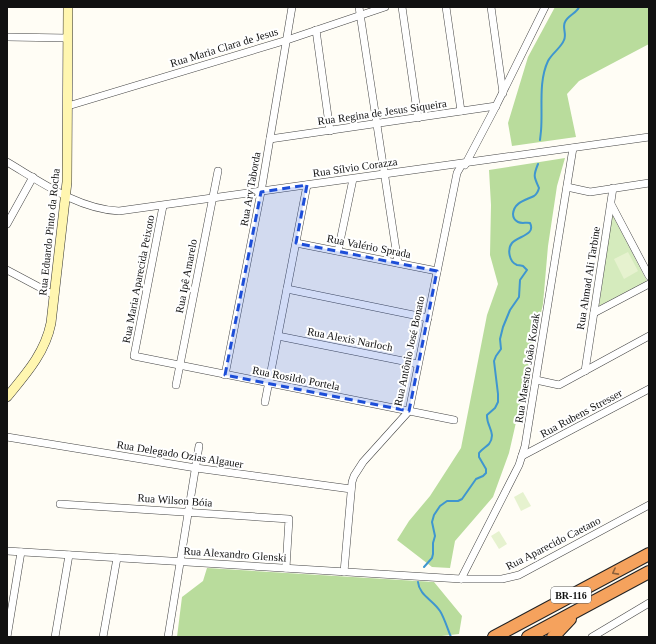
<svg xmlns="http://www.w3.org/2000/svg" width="656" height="644" font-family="'Times New Roman',serif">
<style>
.green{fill:#d5ebbd}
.forest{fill:#b9dc9c}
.pitch{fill:#e6f2cf}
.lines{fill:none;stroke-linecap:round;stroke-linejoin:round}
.stream{stroke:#3f96cf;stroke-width:2}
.street-casing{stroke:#444;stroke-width:8}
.secondary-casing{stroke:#333;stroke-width:10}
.highway-casing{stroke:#222;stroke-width:14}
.street{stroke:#fff;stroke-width:7}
.secondary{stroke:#fff6b0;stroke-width:9}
.highway{stroke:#f5a25d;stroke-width:12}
.oneway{stroke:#8e613b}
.marked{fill:#1d4ed8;fill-opacity:0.2;stroke:#1d4ed8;stroke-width:3;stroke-dasharray:8 5;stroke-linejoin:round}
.labels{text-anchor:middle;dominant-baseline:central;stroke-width:4;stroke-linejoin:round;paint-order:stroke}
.shield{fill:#fff;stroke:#585858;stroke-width:1}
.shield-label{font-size:10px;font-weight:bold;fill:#111}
.street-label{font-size:11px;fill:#111;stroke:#fff}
</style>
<rect width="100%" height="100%" fill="#fffdf5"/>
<polygon class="green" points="612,214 647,281 599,306"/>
<g class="forest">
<polygon points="555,7 649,7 649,44 579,81 567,94 576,137 512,146 508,123 528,57"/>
<polygon points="565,158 557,186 548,246 543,304 509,453 493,497 455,541 450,568 432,567 397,540 409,521 430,496 461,448 487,315 498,284 490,255 491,205 489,170"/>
<polygon points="207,568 434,582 462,616 459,634 433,637 177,637 182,597 203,581"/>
</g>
<g class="pitch">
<polygon points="628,252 638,271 624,279 614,259"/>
<polygon points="523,492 531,506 521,511 514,497"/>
<polygon points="499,531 507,544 499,549 491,536"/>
</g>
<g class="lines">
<g class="stream">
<path d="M540 140 541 131C543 109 538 82 548 61 552 53 561 48 564 40 567 34 562 28 565 22 568 15 576 14 579 7"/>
<path d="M424 567 432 558 433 554V543L435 536 432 522 434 515 440 506 447 501H458L462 499 476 479 483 476 486 473V469L479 457V453C482 449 486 447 489 444 497 433 486 426 487 415L495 408 498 402V394L494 361 496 356 501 349 500 339 503 327 510 310 519 297 520 280 527 270 523 266C523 266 518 265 517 265 509 262 507 249 512 243 518 236 536 235 530 223 526 222 522 224 518 222 514 220 513 217 513 214 514 202 526 200 534 196 537 194 538 192 539 188 534 177 533 176 538 164"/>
<path d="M418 582C419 595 433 600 440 611 444 617 448 630 451 637"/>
</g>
<defs>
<g id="street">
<polyline points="359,7 398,263"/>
<polyline points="402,7 418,118"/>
<polyline points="446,7 461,111"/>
<polyline points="491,7 503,93"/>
<polyline points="316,30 330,131"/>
<polyline points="7,37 68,38"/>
<polyline points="68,106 287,40 385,7"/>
<polyline points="270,139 496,106"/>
<path d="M7 162C41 182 78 209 119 211L649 137"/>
<polyline points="465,165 496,106 545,7"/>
<polyline points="567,187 590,192 649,183"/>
<polyline points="611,204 649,276"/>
<polyline points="163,206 134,356 454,420"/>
<polyline points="7,224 33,177"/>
<polyline points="296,243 437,271"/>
<polyline points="338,251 353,179"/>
<polyline points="7,270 54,295"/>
<polyline points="287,289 428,318"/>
<polyline points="594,313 649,284"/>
<polyline points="278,336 418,364"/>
<polyline points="585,371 613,188"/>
<polyline points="225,375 261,192 292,7"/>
<polyline points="536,380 559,385 649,336"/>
<polyline points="176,385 218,171"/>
<polyline points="265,402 307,185"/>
<polyline points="7,437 196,468 351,489"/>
<polyline points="522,456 649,389"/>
<polyline points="60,504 289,519 286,568"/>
<polyline points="7,551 461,579 502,579 519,575 649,505"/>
<polyline points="344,572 352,482 354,476 363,462 409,411 457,173 461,166 466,163"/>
<polyline points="461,579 519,465 525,446 573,148"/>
<polyline points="7,637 21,552"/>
<polyline points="55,637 69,555"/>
<polyline points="103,637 117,558"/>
<polyline points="168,637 199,446"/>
<polyline points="592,637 649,603"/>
</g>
<path id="secondary" d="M7 397C26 374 45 353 51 323L67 182 68 7"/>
<g id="highway">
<polyline points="494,637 649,554"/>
<polyline points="528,637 649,572"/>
<polyline points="553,637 570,619"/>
</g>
</defs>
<use href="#street" class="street-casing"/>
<use href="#secondary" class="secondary-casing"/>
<use href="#highway" class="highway-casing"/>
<use href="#street" class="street"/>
<use href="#secondary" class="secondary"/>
<use href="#highway" class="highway"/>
</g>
<defs><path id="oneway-chevron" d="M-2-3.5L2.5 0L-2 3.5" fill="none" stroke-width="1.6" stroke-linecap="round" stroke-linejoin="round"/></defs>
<use class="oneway" href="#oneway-chevron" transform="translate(615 572) rotate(152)"/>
<path class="marked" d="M307 185 296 243 437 271 409 411 225 375 261 192Z"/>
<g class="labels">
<rect class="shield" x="551" y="587" width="40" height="16" rx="3"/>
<g class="shield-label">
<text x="571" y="595">BR-116</text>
</g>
<g class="street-label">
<text transform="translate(224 47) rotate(-17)">Rua Maria Clara de Jesus</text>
<text transform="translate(382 112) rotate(-8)">Rua Regina de Jesus Siqueira</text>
<text transform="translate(355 167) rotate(-8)">Rua Sílvio Corazza</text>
<text transform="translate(250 189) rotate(-80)">Rua Ary Taborda</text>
<text transform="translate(49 232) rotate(-84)">Rua Eduardo Pinto da Rocha</text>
<text transform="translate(369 246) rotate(11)">Rua Valério Sprada</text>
<text transform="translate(186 276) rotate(-79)">Rua Ipê Amarelo</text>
<text transform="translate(588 278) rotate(-81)">Rua Ahmad Ali Tarbine</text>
<text transform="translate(138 279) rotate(-79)">Rua Maria Aparecida Peixoto</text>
<text transform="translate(350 339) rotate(11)">Rua Alexis Narloch</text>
<text transform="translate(409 351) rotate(-78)">Rua Antônio José Bonato</text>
<text transform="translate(527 368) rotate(-81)">Rua Maestro João Kozak</text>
<text transform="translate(296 378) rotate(11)">Rua Rosildo Portela</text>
<text transform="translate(581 413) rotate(-28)">Rua Rubens Stresser</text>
<text transform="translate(180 454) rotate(9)">Rua Delegado Ozias Algauer</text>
<text transform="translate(175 500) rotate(4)">Rua Wilson Bóia</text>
<text transform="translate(553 543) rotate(-27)">Rua Aparecido Caetano</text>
<text transform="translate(235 554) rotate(4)">Rua Alexandro Glenski</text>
</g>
</g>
<rect width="656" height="644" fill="none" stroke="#111111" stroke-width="16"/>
</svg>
